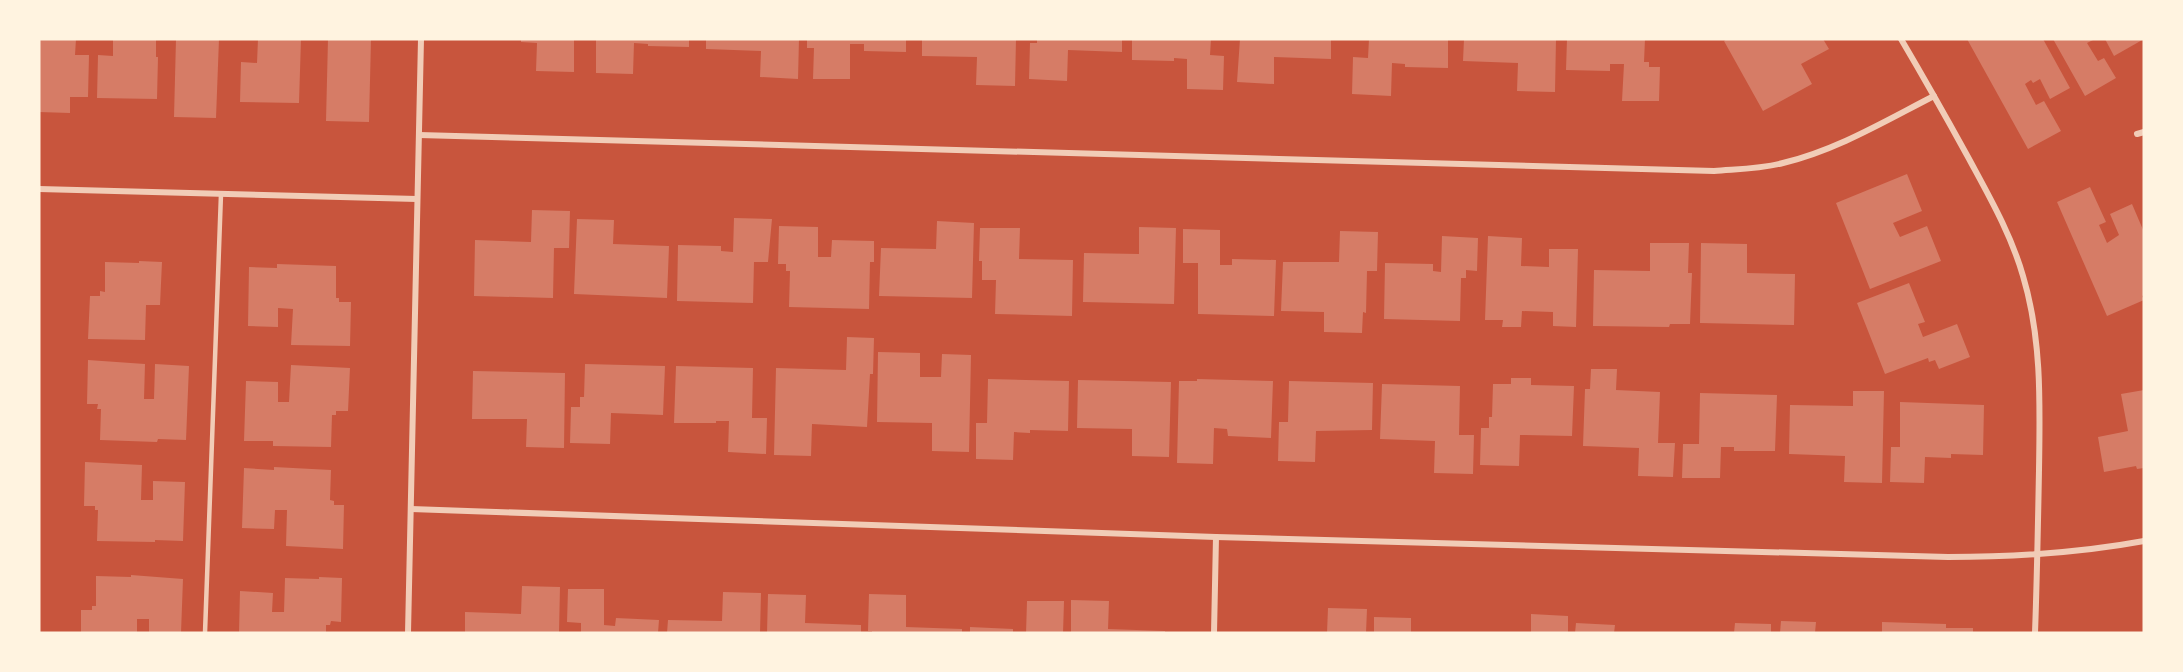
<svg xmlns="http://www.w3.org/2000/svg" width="2183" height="672" font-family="'Noto Sans',sans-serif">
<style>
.building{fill:#d67c66}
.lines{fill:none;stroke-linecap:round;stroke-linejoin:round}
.service{stroke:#f1ccb7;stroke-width:4.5}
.minor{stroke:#f1ccb7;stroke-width:6}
</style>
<rect width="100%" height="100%" fill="#c8553d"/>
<g class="building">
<polygon points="39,39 76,39 75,55 89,55 88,97 70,97 70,113 39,112"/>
<polygon points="113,39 156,39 156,57 158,57 157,99 97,98 98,55 113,56"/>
<polygon points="176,39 219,39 216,118 174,117"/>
<polygon points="258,39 301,39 299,103 240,102 241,62 257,63"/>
<polygon points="328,39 371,39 369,122 326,121"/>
<polygon points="521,39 574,39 574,72 536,71 537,43 521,42"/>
<polygon points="596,39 689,39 689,47 648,46 648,44 634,43 633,74 596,73"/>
<polygon points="706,39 799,39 798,79 760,77 761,51 706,49"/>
<polygon points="807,39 906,39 906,52 864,51 864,44 850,44 850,79 813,79 814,48 807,48"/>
<polygon points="922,39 1016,39 1015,86 976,85 977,57 922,56"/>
<polygon points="1037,39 1122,39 1122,52 1068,50 1067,81 1029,79 1030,43 1037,43"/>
<polygon points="1132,39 1211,39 1210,55 1224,56 1223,90 1187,89 1187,59 1174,58 1174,61 1132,60"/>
<polygon points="1240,39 1331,39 1331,59 1274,57 1274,84 1237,82"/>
<polygon points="1369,39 1448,39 1448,68 1405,67 1405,64 1392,63 1391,96 1352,94 1353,57 1368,58"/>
<polygon points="1464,39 1556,39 1555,92 1517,91 1518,63 1463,61"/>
<polygon points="1567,39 1645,39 1644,62 1649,62 1649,67 1660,67 1659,101 1622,101 1624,64 1610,64 1610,71 1566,70"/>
<polygon points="1727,39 1823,39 1829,49 1801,64 1812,84 1763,111 1724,41"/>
<polygon points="1967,39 2043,39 2070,88 2050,99 2040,79 2033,83 2031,80 2025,84 2036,105 2044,101 2061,131 2028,149"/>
<polygon points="2053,39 2095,39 2087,43 2098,61 2104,58 2116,78 2085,96"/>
<polygon points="2105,39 2144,39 2114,56"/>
<polygon points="1907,174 1922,211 1893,223 1900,237 1927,226 1941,261 1870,289 1836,203"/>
<polygon points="2090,187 2106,222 2099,225 2107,243 2119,235 2110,214 2132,204 2144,232 2144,295 2142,296 2144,300 2107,316 2057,202"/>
<polygon points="532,210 570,211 569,248 554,248 553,298 474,296 475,240 531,242"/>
<polygon points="734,218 772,219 768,262 754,262 753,303 677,301 678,245 721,246 721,251 733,252"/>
<polygon points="577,219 614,220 613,244 669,246 667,298 574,294"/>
<polygon points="937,221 974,223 972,298 879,296 881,248 936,249"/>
<polygon points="779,226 818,227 818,257 831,257 832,240 874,241 874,262 870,262 869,309 789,307 790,271 786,271 786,264 778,264"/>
<polygon points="1139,227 1176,228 1174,304 1083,302 1084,253 1139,254"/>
<polygon points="980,228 1020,228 1019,259 1073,260 1072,316 995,314 996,280 982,280 982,261 979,261"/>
<polygon points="1183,229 1220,230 1220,265 1232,265 1232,259 1276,260 1274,316 1198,314 1198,263 1183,263"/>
<polygon points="1340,231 1378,232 1377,271 1367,271 1366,313 1363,312 1362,333 1324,332 1324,312 1281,311 1283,262 1339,262"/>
<polygon points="1442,236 1478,238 1477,271 1466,270 1466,278 1461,278 1460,321 1384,319 1385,263 1433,264 1433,271 1441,272"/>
<polygon points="1488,236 1522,238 1521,266 1549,267 1549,249 1578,249 1576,327 1553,326 1553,312 1522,311 1521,327 1502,327 1503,320 1485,320"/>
<polygon points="1650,243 1689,243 1688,273 1692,273 1690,324 1670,324 1669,327 1593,326 1594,270 1650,271"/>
<polygon points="1701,243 1747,244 1747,273 1795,274 1794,325 1700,323"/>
<polygon points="139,261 162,262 160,305 146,305 145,340 88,339 90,296 100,296 100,291 105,292 105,262 139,263"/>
<polygon points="277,264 336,266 336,298 339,298 339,302 351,302 350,346 291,345 293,309 278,308 278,327 248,326 249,267 277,268"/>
<polygon points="1909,283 1925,322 1918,324 1923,337 1957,324 1970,357 1939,369 1935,360 1929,362 1928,358 1885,374 1857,303"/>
<polygon points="847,337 874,338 873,374 870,374 867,427 812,424 811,456 774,455 776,368 846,370"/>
<polygon points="878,352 920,353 920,377 941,377 942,354 971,355 969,452 932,451 932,423 877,422"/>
<polygon points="88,360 145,364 144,399 154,399 155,364 189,366 186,440 158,439 157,442 100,440 101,409 97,409 98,404 87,404"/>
<polygon points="585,364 665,366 663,415 611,413 610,444 570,443 571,407 580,407 580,397 584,397"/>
<polygon points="291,365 350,368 348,411 336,411 336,415 332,415 331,447 273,446 273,441 244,441 246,381 278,382 278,402 289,402"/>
<polygon points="676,366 753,368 752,418 767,418 766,454 728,452 729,421 716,421 716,423 674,423"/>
<polygon points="1591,369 1617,369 1616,390 1660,392 1658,443 1675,443 1673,477 1638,476 1639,448 1583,446 1585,389 1590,389"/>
<polygon points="473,371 565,373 564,448 526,447 527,419 472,419"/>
<polygon points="1511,378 1531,378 1531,385 1574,386 1572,436 1520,435 1519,466 1480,465 1481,428 1489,428 1489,417 1492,417 1493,384 1511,384"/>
<polygon points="988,379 1069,381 1068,431 1030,430 1030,433 1014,432 1013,460 976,459 976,423 987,423"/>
<polygon points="1197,379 1273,381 1271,438 1228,436 1227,429 1214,428 1213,464 1177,463 1179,381 1197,381"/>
<polygon points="1078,380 1171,382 1169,457 1132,456 1132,429 1077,428"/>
<polygon points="1289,381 1373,383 1372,430 1316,431 1315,462 1278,461 1279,422 1288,422"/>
<polygon points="1382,384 1460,386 1459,435 1474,435 1473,474 1434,473 1435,441 1380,439"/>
<polygon points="2144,390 2144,468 2137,469 2136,466 2104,472 2098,437 2128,431 2121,394"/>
<polygon points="1853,391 1884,391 1882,483 1844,482 1845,456 1789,454 1790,405 1853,406"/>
<polygon points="1700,393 1777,395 1775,451 1734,451 1734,447 1721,447 1720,478 1682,478 1683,444 1699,444"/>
<polygon points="1900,402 1984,405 1983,455 1951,454 1951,458 1925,457 1924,483 1890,482 1891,447 1900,447"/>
<polygon points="85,462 142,465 141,500 153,500 153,481 185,482 183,541 155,540 155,542 97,541 98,510 95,510 95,506 84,506"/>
<polygon points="274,467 331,470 330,500 334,501 334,505 344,505 343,549 286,546 287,510 275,510 274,529 242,528 244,468 274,470"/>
<polygon points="131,575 183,579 181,633 149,633 149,619 137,619 137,633 81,633 81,610 92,610 92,606 96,606 96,576 131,577"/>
<polygon points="319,577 342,578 341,622 331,621 330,625 326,625 326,633 239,633 240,591 273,593 272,612 284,612 285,578 319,579"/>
<polygon points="522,586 560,587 559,633 465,633 465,612 521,614"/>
<polygon points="568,589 604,589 604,625 615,626 616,618 659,620 658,633 581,633 581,623 567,622"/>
<polygon points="723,592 761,593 760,633 667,633 668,620 722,621"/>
<polygon points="768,594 806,595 805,623 861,625 861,633 767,633"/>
<polygon points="869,594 906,595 906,627 962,629 962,633 872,633 872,631 868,631"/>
<polygon points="1071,600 1109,601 1108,629 1165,631 1165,633 1071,633"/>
<polygon points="1027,601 1064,601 1063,633 1026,633"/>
<polygon points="1328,608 1367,609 1366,633 1327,633"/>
<polygon points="1531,614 1568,616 1568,633 1531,633"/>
<polygon points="1374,617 1411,618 1411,633 1374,633"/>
<polygon points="1781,621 1816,622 1815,633 1780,633"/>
<polygon points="1882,622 1946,624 1946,628 1973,628 1973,633 1882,633"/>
<polygon points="1576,623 1615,625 1614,633 1575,633"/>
<polygon points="1735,623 1771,624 1771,633 1734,633"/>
<polygon points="970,627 1013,629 1013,633 970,633"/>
</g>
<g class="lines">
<polyline class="service" points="205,633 221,194"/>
<g class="minor">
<path d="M1901 39C1924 78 1946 117 1968 157 1989 196 2011 234 2023 276 2042 339 2040 405 2039 470 2038 524 2037 579 2035 633"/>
<polyline points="2137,134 2144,132"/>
<path d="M419 135 1714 171C1737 169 1760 169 1783 163 1837 150 1885 121 1934 96"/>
<polyline points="39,189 417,199"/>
<path d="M411 509 1216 537 1948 557C2014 557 2079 553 2144 541"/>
<polyline points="408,633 421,39"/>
<polyline points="1214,633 1216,537"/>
</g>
</g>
<rect width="2183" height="672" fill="none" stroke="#fff3e0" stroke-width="81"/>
</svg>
